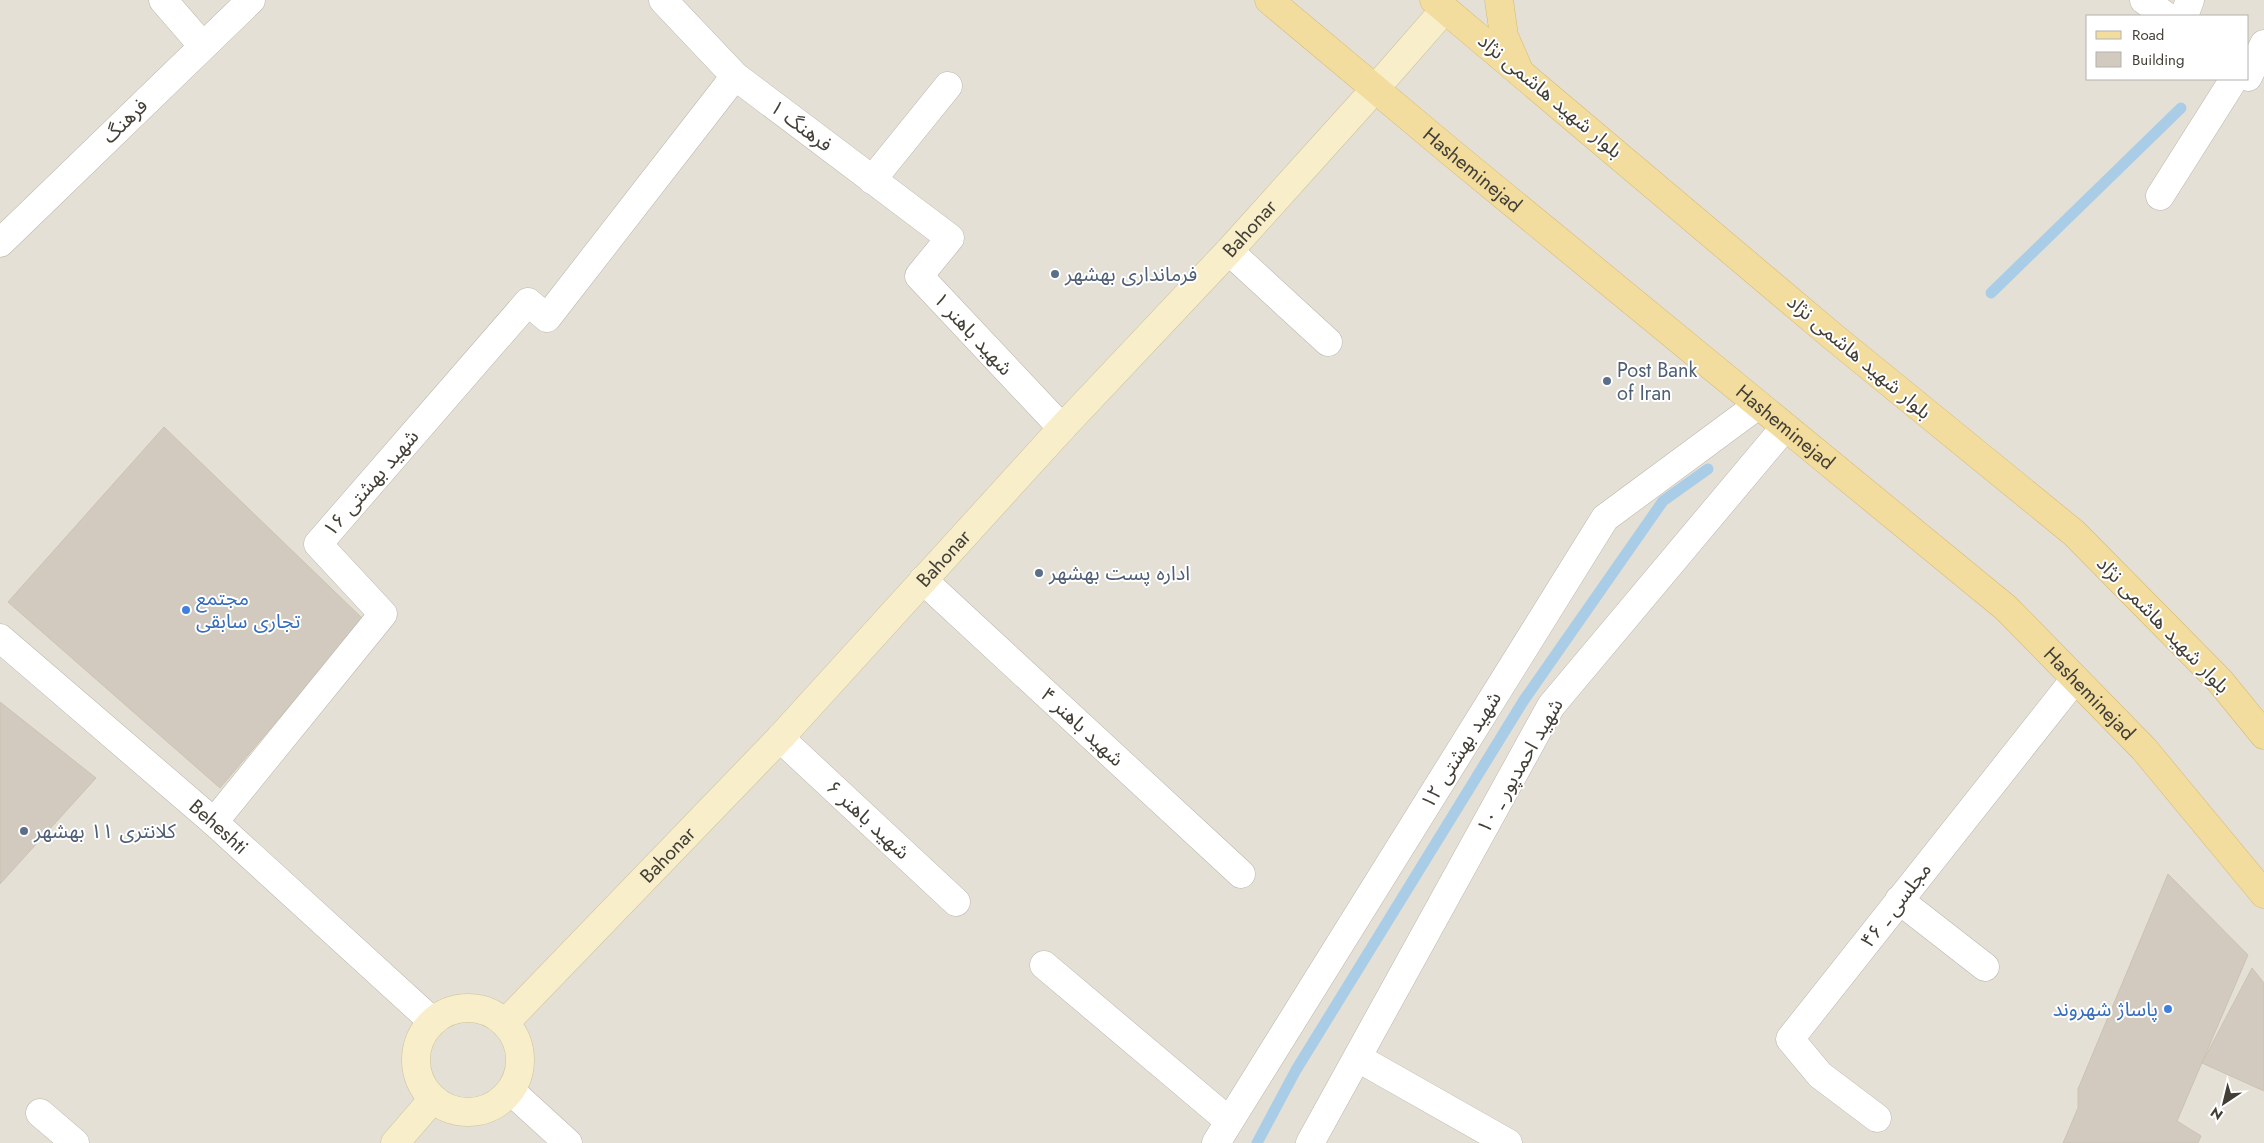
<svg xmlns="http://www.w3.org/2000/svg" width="2264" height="1143" font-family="Jost,'Noto Sans Arabic',sans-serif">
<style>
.residential{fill:#e5e0d6;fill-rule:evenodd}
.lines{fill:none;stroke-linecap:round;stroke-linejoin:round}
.stream{stroke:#aacde7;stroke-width:11}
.building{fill:#d2cabe;stroke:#cbc2b2}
.minor-casing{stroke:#bcb6ab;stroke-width:29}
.tertiary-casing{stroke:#bcb6ab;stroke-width:29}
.secondary-casing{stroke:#ccc19b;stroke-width:29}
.primary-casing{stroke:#d5ba71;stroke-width:29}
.minor{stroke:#fff;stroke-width:28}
.tertiary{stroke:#fff;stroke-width:28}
.secondary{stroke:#f8eeca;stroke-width:28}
.primary{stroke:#f2dd9f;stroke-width:28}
.service-dot{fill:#5c6f8a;stroke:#fff;stroke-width:2}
.shop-dot{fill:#3f7fe0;stroke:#fff;stroke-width:2}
.labels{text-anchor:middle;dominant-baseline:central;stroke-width:4;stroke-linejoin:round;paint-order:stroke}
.street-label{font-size:20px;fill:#433f37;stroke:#fff}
.service-label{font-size:20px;fill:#4e5e75;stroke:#fff;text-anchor:start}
.shop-label{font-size:20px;fill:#366cbe;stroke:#fff;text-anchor:start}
</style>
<rect width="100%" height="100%" fill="#f1eee7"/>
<path class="residential" d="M0 0H2264V1143H0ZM2088 16H2248V79H2088Z"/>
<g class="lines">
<g class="stream">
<polyline points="1991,293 2181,108"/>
<polyline points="1257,1143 1296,1070 1524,700 1663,501 1708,469"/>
</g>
</g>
<g class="building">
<polygon points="164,427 363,619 220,788 8,602"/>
<polygon points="0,702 96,778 0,884"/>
<polygon points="2168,874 2248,955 2177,1121 2201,1136 2198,1143 2063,1143 2078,1108 2078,1089"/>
<polygon points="2252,968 2264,983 2264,1091 2202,1063"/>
</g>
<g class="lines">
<defs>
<g id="minor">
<polyline points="163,0 202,45"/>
<polyline points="663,0 735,76 950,238 919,276 1062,428"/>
<polyline points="2144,0 2166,16"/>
<polyline points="2184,16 2190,0"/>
<polyline points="2248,77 2264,44"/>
<polyline points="872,180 948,86"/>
<polyline points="2160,196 2234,79"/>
<polyline points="1229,251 1328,342"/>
<polyline points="923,580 1241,874"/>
<polyline points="780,738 956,902"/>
<polyline points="214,822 383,614 318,544 528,302 547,318 735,76"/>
<polyline points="1899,900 1985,967"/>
<polyline points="1044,965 1229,1121"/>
<polyline points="1358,1058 1508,1143"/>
<polyline points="40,1113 75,1143"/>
<polyline points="1877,1118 1820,1075 1790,1039 2075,679"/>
<polyline points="1216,1143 1605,518 1758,405"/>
<polyline points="1310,1143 1551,706 1785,427"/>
</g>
<g id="tertiary">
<polyline points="0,243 251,0"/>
<path id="s1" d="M0 638 214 822 432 1021"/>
<polyline points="511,1091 568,1143"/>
</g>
<g id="secondary">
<circle cx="468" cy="1060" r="52"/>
<path id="s2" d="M505 1023 780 738 1062 428 1229 251 1375 89 1445 9"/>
<polyline points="395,1143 433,1099"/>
</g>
<g id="primary">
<path id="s3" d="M1269 0 1453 154 2006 608 2144 749 2264 894"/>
<polyline points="1434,0 1831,335 2074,533 2220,681 2264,735"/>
<polyline points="1499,0 1504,36 1518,68"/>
</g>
</defs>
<use href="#minor" class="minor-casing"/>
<use href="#tertiary" class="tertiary-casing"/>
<use href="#secondary" class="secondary-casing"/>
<use href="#primary" class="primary-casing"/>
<use href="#minor" class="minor"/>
<use href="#tertiary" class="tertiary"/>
<use href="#secondary" class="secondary"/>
<use href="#primary" class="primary"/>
</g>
<g class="service-dot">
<circle cx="1055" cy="274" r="5"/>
<circle cx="1607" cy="381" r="5"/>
<circle cx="1039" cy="573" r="5"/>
<circle cx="24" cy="831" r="5"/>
</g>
<g class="shop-dot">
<circle cx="186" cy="610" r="5"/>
<circle cx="2168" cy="1009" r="5"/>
</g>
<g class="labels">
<g class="street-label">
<text transform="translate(1550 96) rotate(40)">بلوار شهید هاشمی نژاد</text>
<text transform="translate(125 121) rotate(-44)">فرهنگ</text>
<text transform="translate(801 126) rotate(37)">فرهنگ ۱</text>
<text stroke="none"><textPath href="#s3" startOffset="265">Hasheminejad</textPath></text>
<text stroke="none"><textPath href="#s2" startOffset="1089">Bahonar</textPath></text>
<text transform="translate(973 334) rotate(47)">شهید باهنر ۱</text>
<text transform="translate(1859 357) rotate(40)">بلوار شهید هاشمی نژاد</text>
<text stroke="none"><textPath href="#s3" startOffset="670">Hasheminejad</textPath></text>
<text transform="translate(371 483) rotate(-49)">شهید بهشتی ۱۶</text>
<text stroke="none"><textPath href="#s2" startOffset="639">Bahonar</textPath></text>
<text transform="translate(2163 625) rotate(46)">بلوار شهید هاشمی نژاد</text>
<text stroke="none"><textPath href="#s3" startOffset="1075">Hasheminejad</textPath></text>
<text transform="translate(1082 727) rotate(43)">شهید باهنر ۴</text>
<text transform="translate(1461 750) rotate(-58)">شهید بهشتی ۱۲</text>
<text transform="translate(1520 766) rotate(-60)">شهید احمدپور ـ ۱۰</text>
<text transform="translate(868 820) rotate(43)">شهید باهنر ۶</text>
<text stroke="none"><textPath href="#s1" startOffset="289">Beheshti</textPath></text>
<text stroke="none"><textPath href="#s2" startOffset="234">Bahonar</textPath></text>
<text transform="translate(1896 905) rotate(-52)">مجلسی ـ ۴۶</text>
</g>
<g class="service-label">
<text x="1065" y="274">فرمانداری بهشهر</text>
<text x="1617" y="370">Post Bank<tspan x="1617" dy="23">of Iran</tspan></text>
<text x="1049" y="573">اداره پست بهشهر</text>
<text x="34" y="831">کلانتری ۱۱ بهشهر</text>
</g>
<g class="shop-label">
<text x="196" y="598">مجتمع<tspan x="196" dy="23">تجاری سابقی</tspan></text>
<text x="2158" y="1009" text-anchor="end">پاساژ شهروند</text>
</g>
</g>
<rect x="2086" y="15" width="162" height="65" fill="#ffffff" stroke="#b4b2af"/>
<rect x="2096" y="31" width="25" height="8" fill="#f2dd9f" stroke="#b4b2af"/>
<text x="2132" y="40" font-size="15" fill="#433f37">Road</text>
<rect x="2096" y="52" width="25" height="15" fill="#d2cabe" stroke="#b4b2af"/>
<text x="2132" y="65" font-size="15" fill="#433f37">Building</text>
<g transform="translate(2224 1103) rotate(215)" stroke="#ffffff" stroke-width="4" paint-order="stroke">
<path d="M0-4L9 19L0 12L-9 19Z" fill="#433f37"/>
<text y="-8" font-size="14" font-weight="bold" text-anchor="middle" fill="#433f37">N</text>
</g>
</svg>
